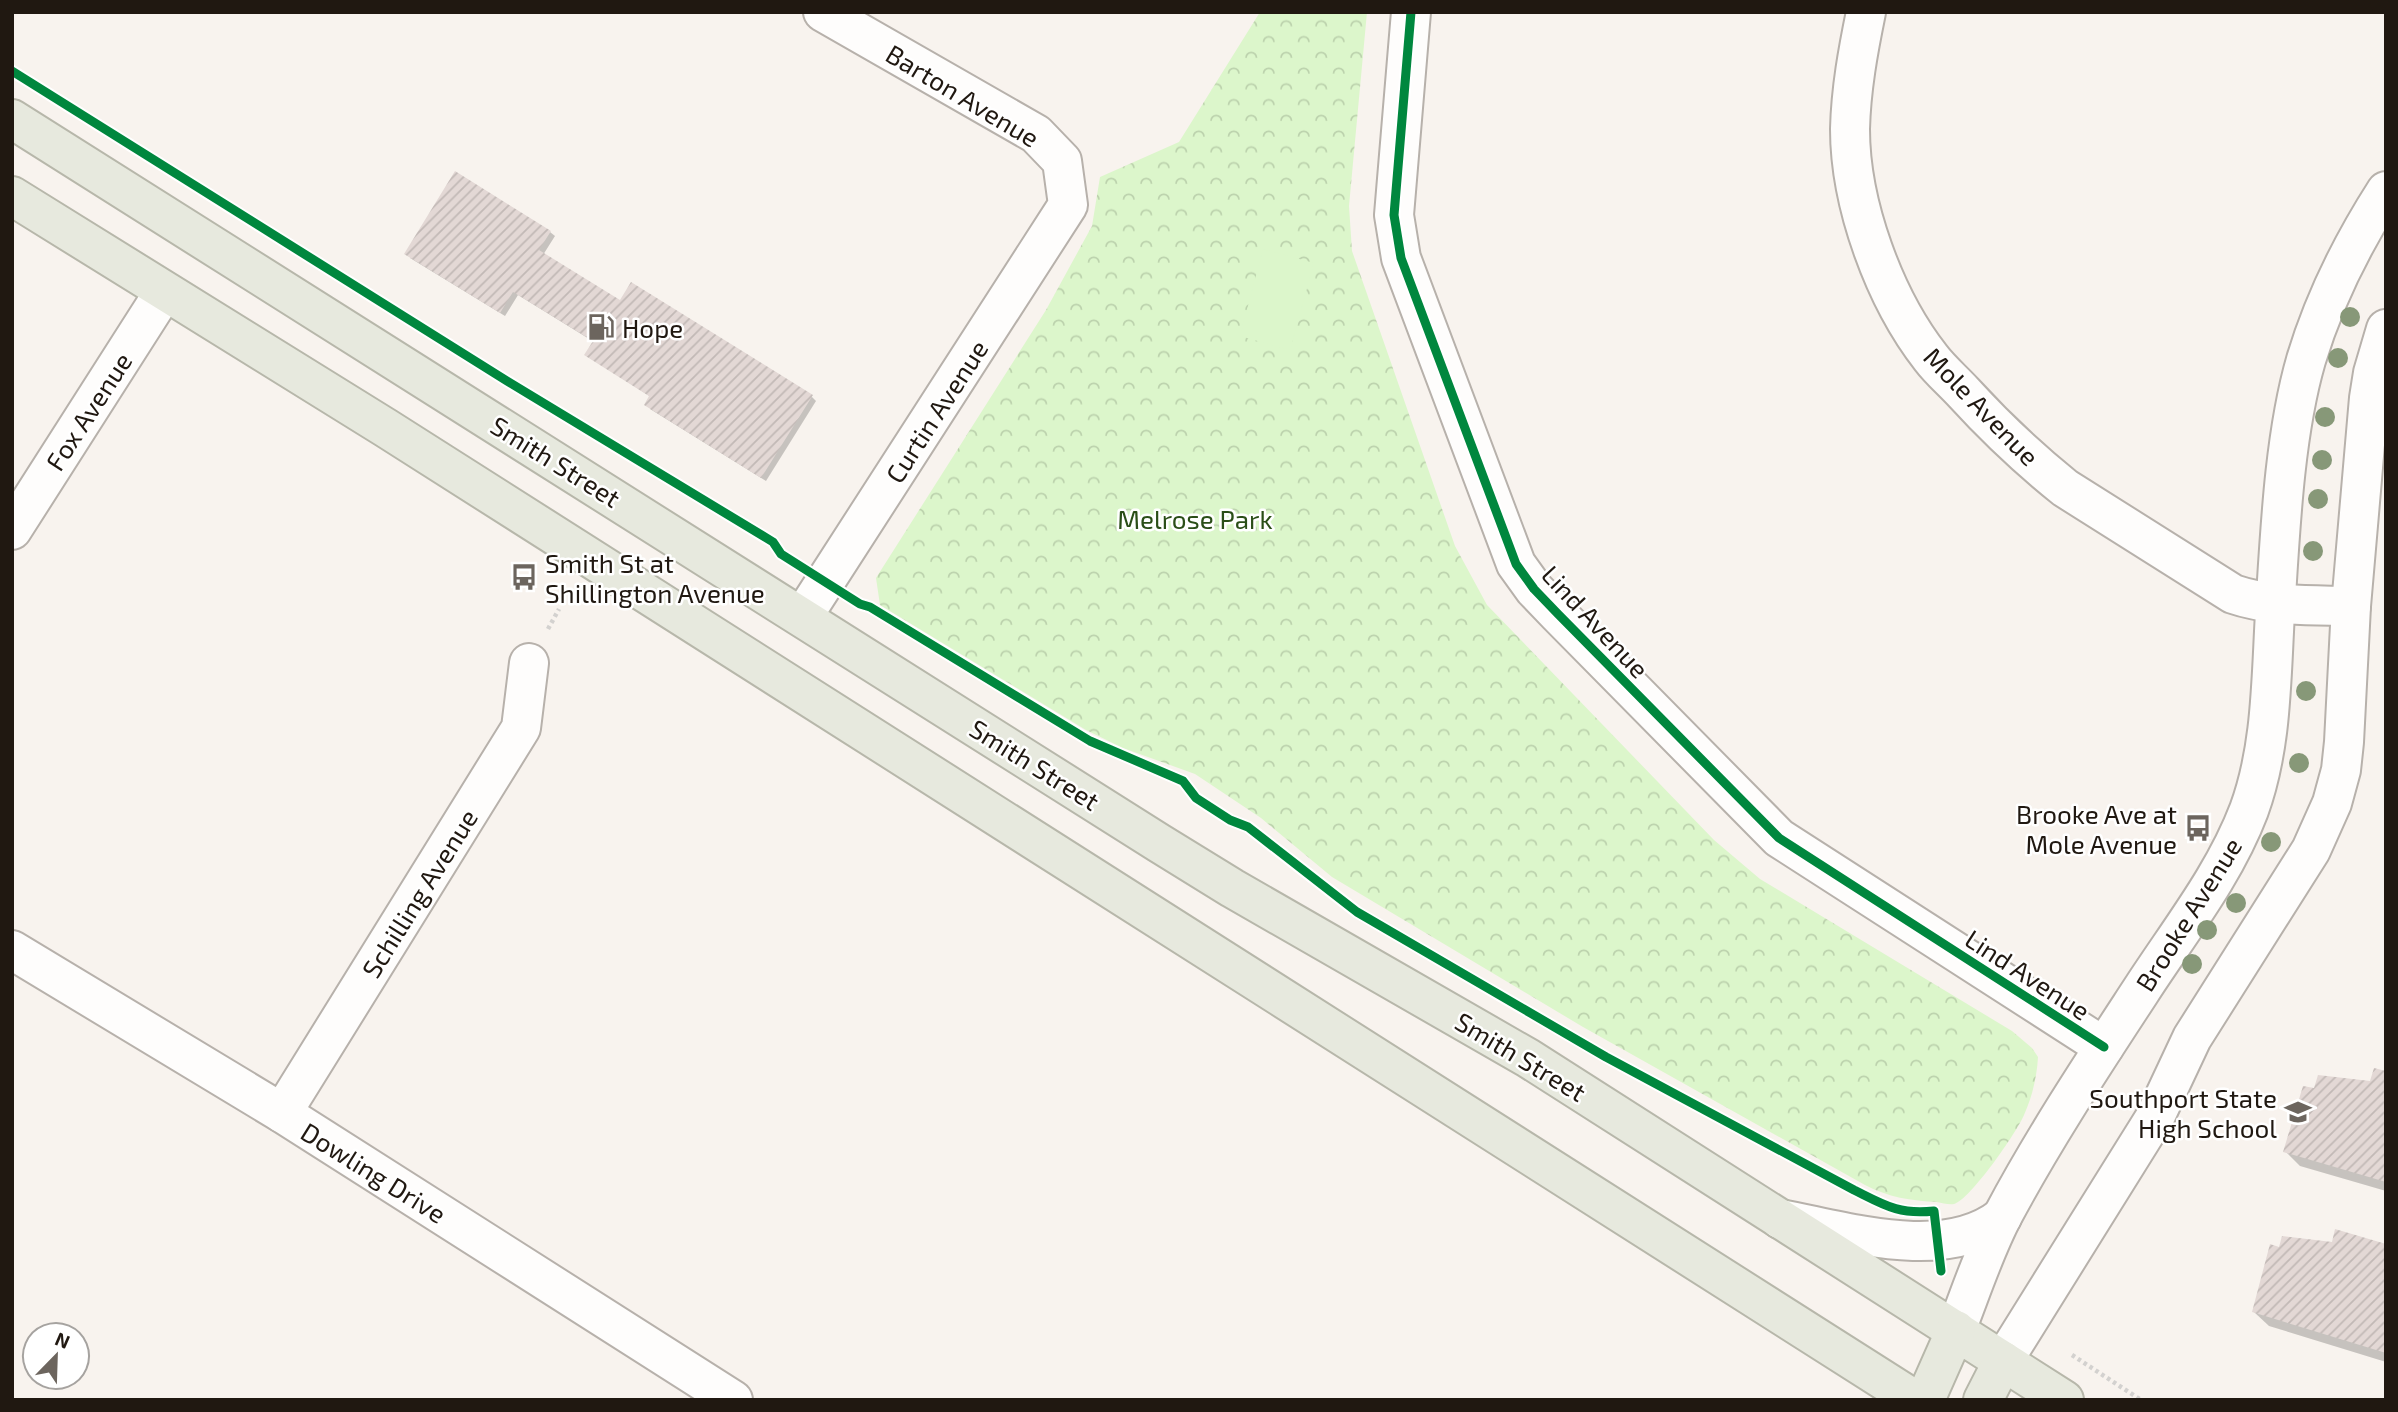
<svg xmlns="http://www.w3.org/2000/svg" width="2398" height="1412" font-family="'Exo 2',sans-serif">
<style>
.park{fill:url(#park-crowns)}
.garden{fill:#dcf6cb}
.shadow{fill:#0003}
.building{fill:url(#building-hatch)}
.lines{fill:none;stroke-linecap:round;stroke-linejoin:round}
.street-casing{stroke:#b7b1ab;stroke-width:42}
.highway-casing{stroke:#b7b7aa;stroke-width:42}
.path{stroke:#d3d1cf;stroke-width:4.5;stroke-dasharray:3.5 3.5;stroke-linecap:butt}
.street{stroke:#fefdfc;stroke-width:38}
.highway{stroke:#e7e9de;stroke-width:38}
.cycleway-casing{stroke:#fff;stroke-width:13}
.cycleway{stroke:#00873e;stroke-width:9}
.tree{fill:#879878}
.labels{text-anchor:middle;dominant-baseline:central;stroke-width:5;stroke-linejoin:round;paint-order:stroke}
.street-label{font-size:26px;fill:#201811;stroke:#fff}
.poi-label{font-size:26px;fill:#201811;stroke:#fff;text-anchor:start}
.park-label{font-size:26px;fill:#2a4e17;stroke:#fff}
</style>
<defs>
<pattern id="park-crowns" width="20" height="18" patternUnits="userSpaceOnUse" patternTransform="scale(1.75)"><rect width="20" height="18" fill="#dcf6cb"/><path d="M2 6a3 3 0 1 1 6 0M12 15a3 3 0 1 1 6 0" fill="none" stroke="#bcd2ad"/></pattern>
<pattern id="building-hatch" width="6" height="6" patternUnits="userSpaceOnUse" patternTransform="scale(1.75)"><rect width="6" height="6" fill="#e3d8d5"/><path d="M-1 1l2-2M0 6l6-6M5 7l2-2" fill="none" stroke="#c2b9b6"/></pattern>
</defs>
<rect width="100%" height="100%" fill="#f8f3ee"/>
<path class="park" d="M1260 12H1367L1349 206 1352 251 1455 546 1487 605 1714 840 1760 879 2012 1031 2032 1048 2038 1057C2037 1077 2032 1097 2024 1115 2017 1132 1970 1200 1954 1204 1949 1205 1942 1203 1937 1202 1911 1201 1888 1197 1865 1185L1583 1027 1332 877 1261 818 1195 774 1123 748 1086 730 880 605 876 578 1046 310 1092 226 1100 177 1179 142Z"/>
<polygon class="garden" points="1263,249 1314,263 1290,350 1240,336"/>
<g class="shadow">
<polygon points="456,173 550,232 555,236 543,255 620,302 812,397 816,401 766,481 650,409 651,397 586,355 594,342 518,295 505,316 410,258"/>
<polygon points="2386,1073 2386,1191 2300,1166 2285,1151 2316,1090 2371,1083"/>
<polygon points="2333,1243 2386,1246 2386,1362 2269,1326 2254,1312 2280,1249"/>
</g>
<g class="building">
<polygon points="455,171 551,231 539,250 620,300 631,282 813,395 761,478 644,405 649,396 584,355 593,341 513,292 500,313 404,254"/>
<polygon points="2374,1068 2386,1071 2386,1182 2283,1152 2303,1086 2314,1088 2318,1075 2370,1081"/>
<polygon points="2335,1229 2386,1244 2386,1353 2252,1312 2270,1244 2279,1247 2282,1236 2332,1242"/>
</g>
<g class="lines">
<defs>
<g id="street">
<polyline points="1411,12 1394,215 1401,258 1516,564 1534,589 1558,614 1779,838 2104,1047"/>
<path d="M1866 12C1858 51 1851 89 1850 129 1850 204 1884 298 1931 358 1940 370 1953 381 1964 393 1995 427 2029 459 2065 488L2233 594C2271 607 2311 605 2351 606"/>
<polyline points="12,530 164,292"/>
<polyline points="803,616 1068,205 1062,161 1036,134 823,12"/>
<polyline points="12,950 282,1113 733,1400"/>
<polyline points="282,1113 521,728 529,663"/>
<path d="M1780 1219C1846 1231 1944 1263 2002 1217"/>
<path d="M1956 1330C1971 1292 1984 1251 2003 1215 2044 1138 2093 1064 2140 992 2178 933 2224 876 2249 810 2272 747 2271 680 2275 613 2280 533 2284 436 2306 360 2324 300 2352 244 2386 191"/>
<polyline points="2003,1361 2154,1119 2192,1038 2311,850 2332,803 2341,770 2344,742 2351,606 2369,398 2373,373 2386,329"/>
</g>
<g id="highway">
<polyline points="12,119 1159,843 1232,888 1528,1058 2064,1400"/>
<polyline points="12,196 386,428 1915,1400"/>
<polyline points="1925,1400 1956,1330"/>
<polyline points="1983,1400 2003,1361"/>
</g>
</defs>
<use href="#street" class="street-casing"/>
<use href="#highway" class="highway-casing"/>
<g class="path">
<polyline points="548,629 559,609"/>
<polyline points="2072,1355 2141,1400"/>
</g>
<use href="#street" class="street"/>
<use href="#highway" class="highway"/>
<defs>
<g id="cycleway">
<polyline points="1411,12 1394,215 1401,258 1516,564 1534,589 1558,614 1779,838 2104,1047"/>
<path d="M12 71 507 381 773 542 781 554 860 604 870 607 1090 741 1183 781 1196 798 1230 820 1248 827 1357 912 1606 1057 1854 1190C1884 1205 1899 1215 1934 1211L1941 1271"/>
</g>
</defs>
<use href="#cycleway" class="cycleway-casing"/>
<use href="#cycleway" class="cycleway"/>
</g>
<g class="tree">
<circle cx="2350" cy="317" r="10"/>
<circle cx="2338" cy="358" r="10"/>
<circle cx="2325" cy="417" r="10"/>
<circle cx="2322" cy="460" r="10"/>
<circle cx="2318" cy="499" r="10"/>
<circle cx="2313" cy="551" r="10"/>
<circle cx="2306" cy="691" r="10"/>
<circle cx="2299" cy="763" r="10"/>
<circle cx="2271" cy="842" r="10"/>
<circle cx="2236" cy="903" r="10"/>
<circle cx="2207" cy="930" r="10"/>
<circle cx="2192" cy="964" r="10"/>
</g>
<defs>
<symbol id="fuel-bare" viewBox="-9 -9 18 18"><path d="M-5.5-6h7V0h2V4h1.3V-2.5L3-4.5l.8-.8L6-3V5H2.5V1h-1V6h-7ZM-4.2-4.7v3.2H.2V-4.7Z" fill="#6c655e" stroke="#fff" stroke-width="2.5" paint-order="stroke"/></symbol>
<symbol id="bus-bare" viewBox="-9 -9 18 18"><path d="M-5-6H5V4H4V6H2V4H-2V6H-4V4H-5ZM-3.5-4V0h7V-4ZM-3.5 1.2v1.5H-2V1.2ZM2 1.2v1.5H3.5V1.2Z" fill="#6c655e" stroke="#fff" stroke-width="2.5" paint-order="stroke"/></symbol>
<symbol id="school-bare" viewBox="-9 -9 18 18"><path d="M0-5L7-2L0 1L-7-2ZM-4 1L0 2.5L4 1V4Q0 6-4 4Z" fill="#6c655e" stroke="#fff" stroke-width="2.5" paint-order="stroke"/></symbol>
</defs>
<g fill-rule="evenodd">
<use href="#fuel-bare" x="582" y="308" width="38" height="38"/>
<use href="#bus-bare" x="505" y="558" width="38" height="38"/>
<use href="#bus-bare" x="2179" y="809" width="38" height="38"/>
<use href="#school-bare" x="2279" y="1093" width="38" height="38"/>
</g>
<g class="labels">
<g class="street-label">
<text transform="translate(963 95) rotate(31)">Barton Avenue</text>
<text transform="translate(1982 406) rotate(46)">Mole Avenue</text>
<text transform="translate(88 411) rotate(-57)">Fox Avenue</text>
<text transform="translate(936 411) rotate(-57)">Curtin Avenue</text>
<text transform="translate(556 461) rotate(32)">Smith Street</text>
<text transform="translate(1596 621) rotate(47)">Lind Avenue</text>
<text transform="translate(1035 764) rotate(32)">Smith Street</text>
<text transform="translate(419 893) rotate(-58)">Schilling Avenue</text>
<text transform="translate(2188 914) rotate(-58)">Brooke Avenue</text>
<text transform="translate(2028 974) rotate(33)">Lind Avenue</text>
<text transform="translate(1521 1056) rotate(31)">Smith Street</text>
<text transform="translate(374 1172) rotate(32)">Dowling Drive</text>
</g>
<g class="poi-label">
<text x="622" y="327">Hope</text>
<text x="545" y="562">Smith St at<tspan x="545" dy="30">Shillington Avenue</tspan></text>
<text x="2177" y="813" text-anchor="end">Brooke Ave at<tspan x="2177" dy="30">Mole Avenue</tspan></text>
<text x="2277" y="1097" text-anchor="end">Southport State<tspan x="2277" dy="30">High School</tspan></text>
</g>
<g class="park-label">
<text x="1195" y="518">Melrose Park</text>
</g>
</g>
<rect width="2398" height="1412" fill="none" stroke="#201811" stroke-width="28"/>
<g transform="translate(56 1356) rotate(23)"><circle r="33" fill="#ffffff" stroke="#a6a3a0" stroke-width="2"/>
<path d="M0-5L12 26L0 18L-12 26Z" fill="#6c655e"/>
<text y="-10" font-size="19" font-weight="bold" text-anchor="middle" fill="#201811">N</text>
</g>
</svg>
